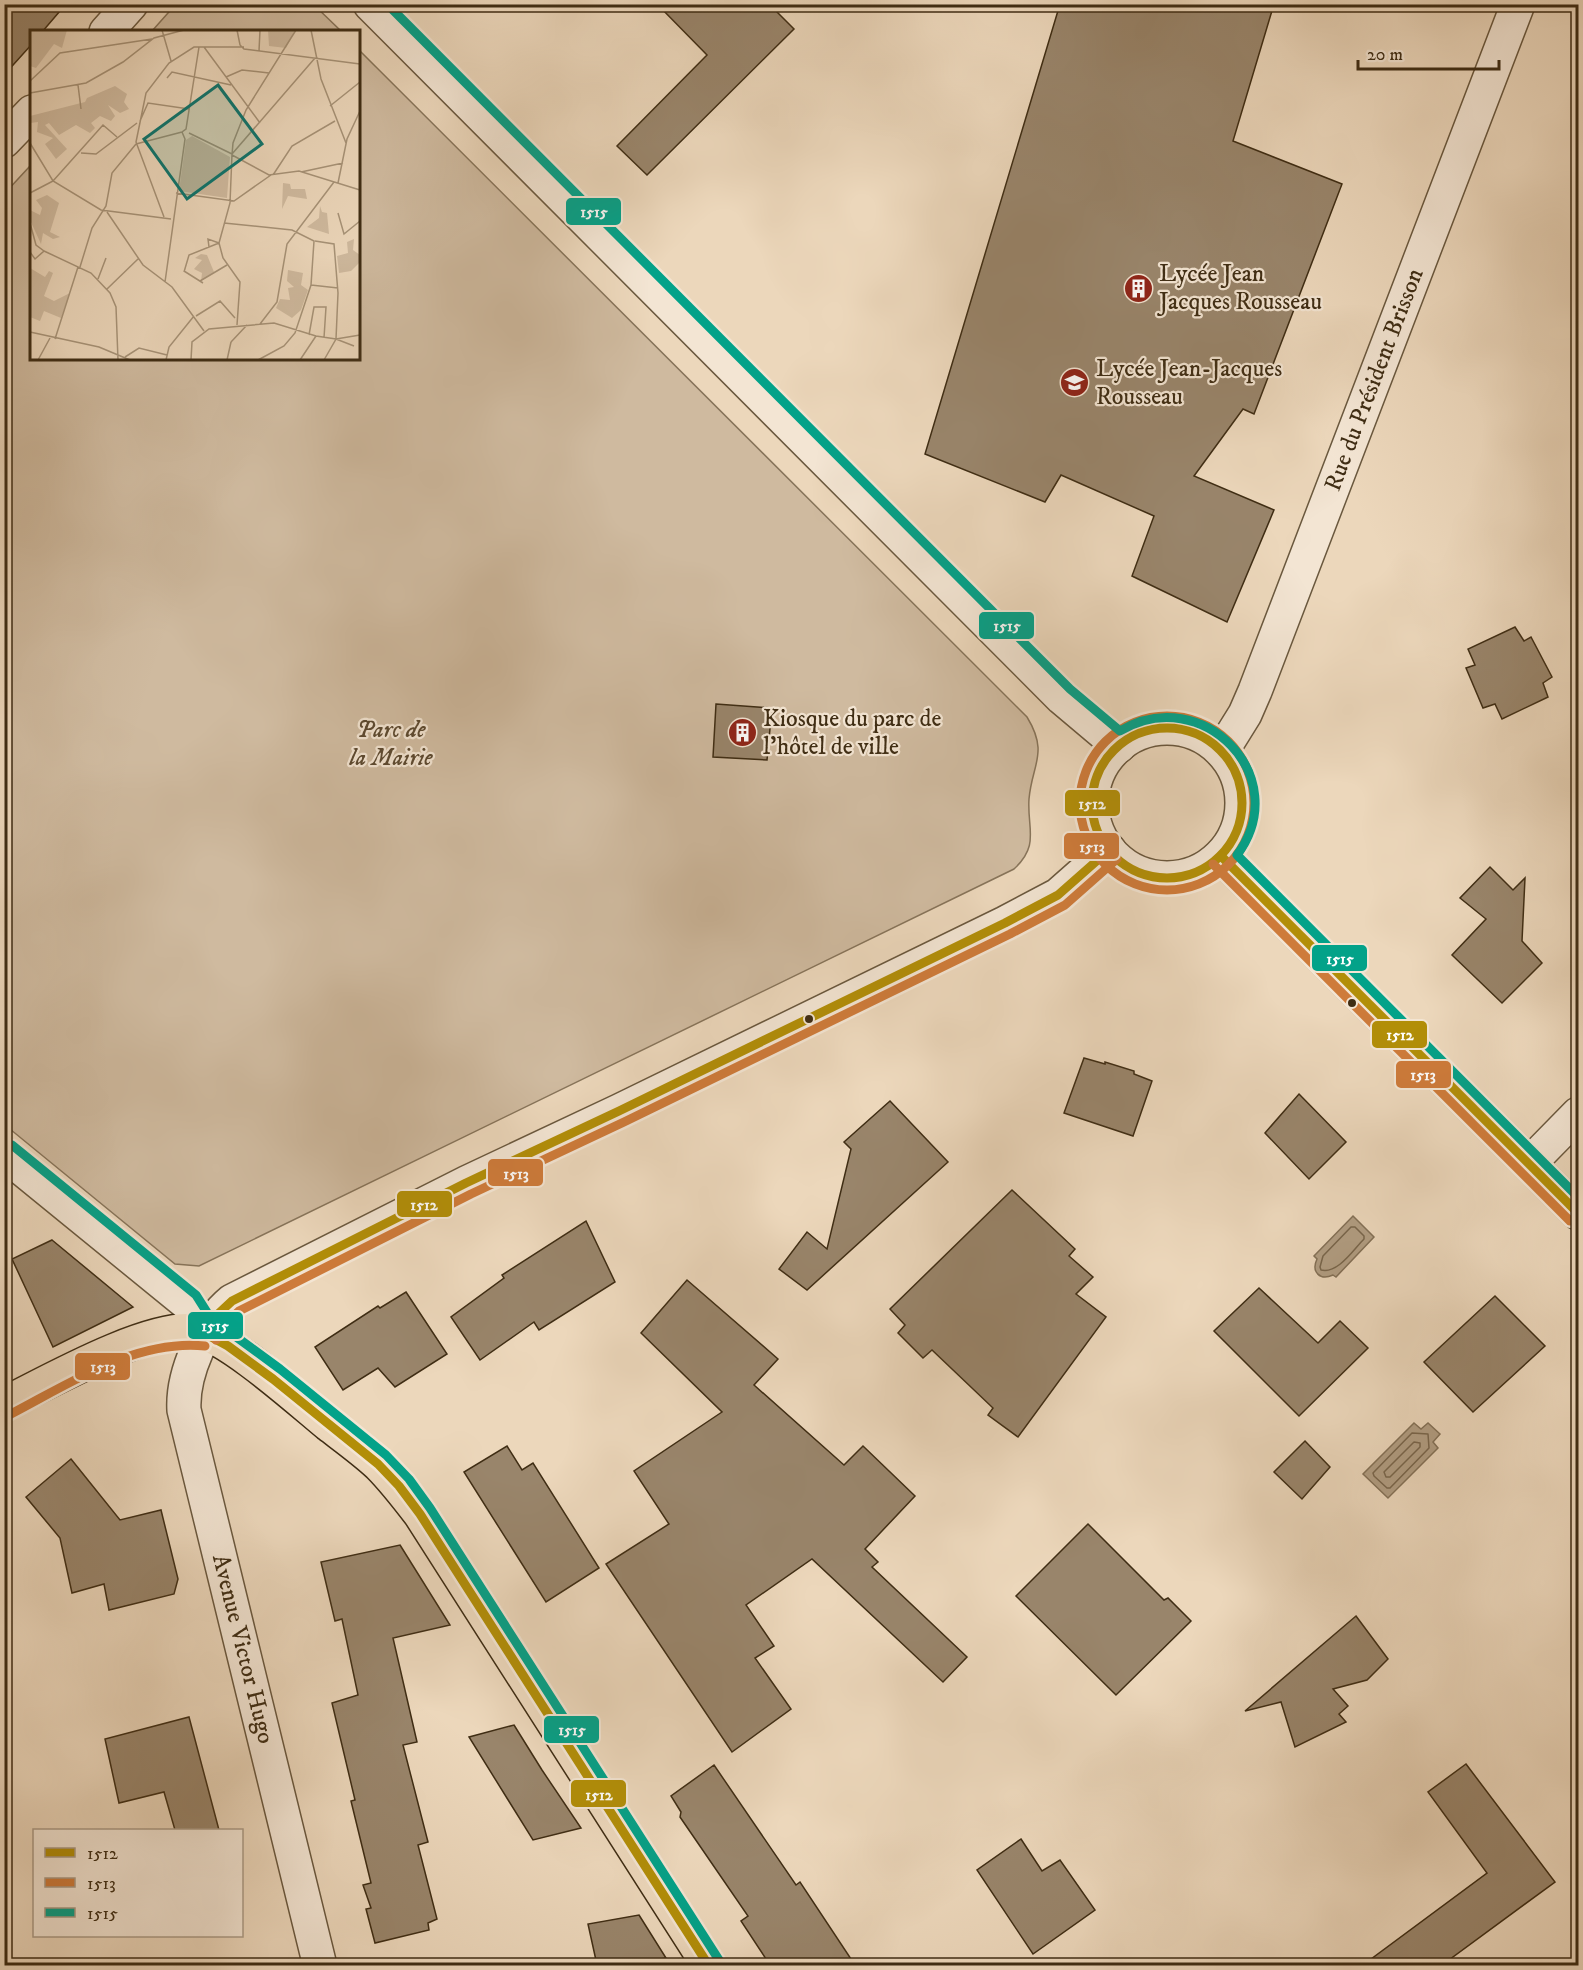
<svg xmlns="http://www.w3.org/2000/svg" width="1583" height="1970" font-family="'IM FELL DW Pica',serif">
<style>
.green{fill:#cfba9f;stroke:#87745a;stroke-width:1.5}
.water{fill:#b19d82;stroke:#837056;stroke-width:1.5}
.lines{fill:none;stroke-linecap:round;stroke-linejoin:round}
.shore{stroke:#78654b;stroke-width:1.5}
.building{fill:#99856b;stroke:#3f2d14;stroke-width:1.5}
.minor-casing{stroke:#6a583e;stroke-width:36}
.major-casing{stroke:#3f2d14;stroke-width:36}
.minor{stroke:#f3e5d3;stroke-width:33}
.major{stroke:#ecd7bb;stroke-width:33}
.bus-1-casing{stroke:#f3e5d3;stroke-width:14}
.bus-2-casing{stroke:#f3e5d3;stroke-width:14}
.bus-3-casing{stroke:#f3e5d3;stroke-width:14}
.bus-1{stroke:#b28e08;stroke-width:9}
.bus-2{stroke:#ce7b3a;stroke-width:9}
.bus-3{stroke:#03a289;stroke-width:9}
.bus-dot{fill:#3f2d14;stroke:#f3e5d3;stroke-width:2}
.labels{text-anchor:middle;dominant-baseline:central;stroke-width:4.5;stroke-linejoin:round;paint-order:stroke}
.poi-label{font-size:24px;fill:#3f2d14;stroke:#f3e5d3;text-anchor:start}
.street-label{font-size:24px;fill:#3f2d14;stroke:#f3e5d3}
.park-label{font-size:24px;font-style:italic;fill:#5c4930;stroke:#f3e5d3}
.inset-road{fill:none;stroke:#a79378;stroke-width:1.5}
.view{fill:#0f766e;fill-opacity:0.15;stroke:#0f766e;stroke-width:3}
.inset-edge{fill:none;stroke:#3f2d14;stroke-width:3}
.line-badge{stroke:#f3e5d3;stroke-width:2}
.badge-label{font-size:16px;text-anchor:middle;font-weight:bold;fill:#fff}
</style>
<rect width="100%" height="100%" fill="#ecd7bb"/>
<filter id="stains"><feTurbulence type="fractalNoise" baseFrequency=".00333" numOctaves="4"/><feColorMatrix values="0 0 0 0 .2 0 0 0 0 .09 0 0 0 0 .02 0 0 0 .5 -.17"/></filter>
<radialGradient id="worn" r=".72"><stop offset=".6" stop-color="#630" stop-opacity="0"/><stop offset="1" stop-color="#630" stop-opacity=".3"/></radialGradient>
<g class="green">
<polygon points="176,4 314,5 341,31 152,31"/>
<path d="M359 50 1027 717C1049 753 1032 764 1029 799 1027 829 1040 845 1014 869L199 1266 175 1264 5 1125V193L31 165 32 358H358Z"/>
</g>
<g class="water">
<path d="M1353 1216 1374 1237 1336 1277 1333 1275C1320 1281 1311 1272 1317 1259L1314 1256Z"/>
<polygon points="1414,1423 1421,1429 1428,1423 1440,1434 1433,1442 1438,1448 1388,1498 1363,1474"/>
</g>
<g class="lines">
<g class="shore">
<path d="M1351 1227H1355L1364 1236V1239C1353 1250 1338 1274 1321 1270L1320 1267 1323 1256Z"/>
<polygon points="1412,1433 1428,1434 1429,1448 1390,1488 1387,1488 1374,1476 1373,1473"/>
<polygon points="1414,1442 1420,1443 1420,1447 1390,1477 1386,1477 1384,1472"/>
</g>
</g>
<g class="building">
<polygon points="4,4 66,4 42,32 32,32 32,44 4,75"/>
<polygon points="657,4 769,4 794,29 647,175 617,146 707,55"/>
<polygon points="1060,4 1274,4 1233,141 1342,184 1254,414 1243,409 1194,476 1274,510 1227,622 1132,576 1154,516 1061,475 1045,502 925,454"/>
<polygon points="1515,627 1524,641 1531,637 1552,677 1543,683 1548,697 1502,719 1495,704 1483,708 1466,668 1475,665 1468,649"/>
<polygon points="716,704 772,708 767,760 713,757"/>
<polygon points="1490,867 1513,890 1525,878 1522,941 1542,963 1502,1003 1452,955 1486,919 1460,898"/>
<polygon points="1084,1058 1105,1064 1105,1062 1134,1071 1134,1074 1152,1081 1133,1136 1064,1113"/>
<polygon points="1299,1094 1346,1142 1309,1179 1265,1133"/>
<polygon points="890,1101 948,1162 807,1290 779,1269 807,1232 827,1249 851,1149 844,1142"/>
<polygon points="1012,1190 1075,1249 1069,1256 1093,1277 1076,1294 1106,1317 1018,1437 988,1415 993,1408 932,1350 923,1358 898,1333 905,1325 890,1309"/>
<polygon points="586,1221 615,1282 539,1330 534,1322 480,1360 451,1317 504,1278 502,1275"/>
<polygon points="52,1240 133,1307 53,1347 12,1259"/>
<polygon points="687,1280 778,1359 754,1385 844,1465 863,1446 915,1496 865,1549 878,1562 872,1567 967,1657 943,1682 812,1559 746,1605 774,1646 755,1658 791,1709 732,1752 606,1564 669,1524 634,1471 722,1412 641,1333"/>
<polygon points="1259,1288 1318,1343 1340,1321 1368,1348 1299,1416 1214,1331"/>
<polygon points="406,1292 447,1354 395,1387 378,1368 343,1390 315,1347 378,1306 380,1308"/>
<polygon points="1495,1296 1545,1346 1473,1412 1424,1362"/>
<polygon points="1305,1441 1330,1467 1302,1499 1274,1472"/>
<polygon points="507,1446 522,1470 533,1463 599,1568 546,1602 464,1472"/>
<polygon points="71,1459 120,1520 161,1510 178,1579 174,1594 109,1610 104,1584 72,1593 60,1538 26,1497"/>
<polygon points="1088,1524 1164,1600 1168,1598 1191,1621 1116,1695 1016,1596"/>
<polygon points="400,1545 450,1625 393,1638 417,1742 403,1745 428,1842 418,1845 437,1919 428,1923 429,1930 375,1943 366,1909 371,1908 363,1885 371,1883 351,1801 355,1800 332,1703 358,1695 342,1619 335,1621 321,1562"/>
<polygon points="1356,1616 1388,1659 1367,1680 1333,1689 1348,1706 1339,1714 1346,1722 1295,1747 1281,1702 1245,1711"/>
<polygon points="189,1717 219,1830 175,1830 164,1792 119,1803 105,1739"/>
<polygon points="514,1725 542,1770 581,1828 533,1840 469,1737"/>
<polygon points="1466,1764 1555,1882 1442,1965 1363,1965 1487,1873 1428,1792"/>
<polygon points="714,1765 796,1885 800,1882 855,1965 770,1965 741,1921 748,1916 680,1817 681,1812 671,1796"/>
<polygon points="1021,1839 1042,1871 1060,1860 1095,1910 1033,1954 977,1870"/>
<polygon points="639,1915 666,1958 632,1965 597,1965 588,1924"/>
</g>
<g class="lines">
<defs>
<g id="minor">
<polyline points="370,4 1062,698 1119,746"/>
<polyline points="106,32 131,4"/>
<polyline points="4,141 32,112"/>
<circle cx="1167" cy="803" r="75"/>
<path id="s1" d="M1222 751 1245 714 1255 691 1518 4"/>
<polyline points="1221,856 1578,1213"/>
<polyline points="4,1154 188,1304 206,1334"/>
<polyline points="1529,1164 1578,1114"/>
<path d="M320 1966 184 1410C182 1374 204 1324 232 1301L466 1183 619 1111 1005 923 1058 895 1109 850"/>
</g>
<path id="major" d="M4 1404C48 1382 149 1325 195 1331 227 1335 302 1403 329 1425 346 1438 364 1451 379 1465 394 1480 407 1497 420 1514L709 1966"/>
</defs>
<use href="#minor" class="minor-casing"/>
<use href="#major" class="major-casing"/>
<use href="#minor" class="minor"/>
<use href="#major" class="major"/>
<defs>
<g id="bus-1">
<circle cx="1167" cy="803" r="75"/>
<polyline points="1221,856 1578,1213"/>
<polyline points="206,1334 217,1315 232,1301 466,1183 619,1111 1005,923 1058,895 1109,850"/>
<polyline points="206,1334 228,1346 273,1379 378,1464 399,1486 420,1514 709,1966"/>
</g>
<g id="bus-2">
<circle cx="1167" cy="803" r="87"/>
<polyline points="1213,864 1570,1221"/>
<polyline points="216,1340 226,1323 239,1311 471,1194 624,1122 1010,934 1065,905 1117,859"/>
<path d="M9 1415C69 1384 135 1339 205 1346"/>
</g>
<g id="bus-3">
<path d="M387 4 1070 689 1120 731C1202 682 1295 777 1237 855L1578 1197"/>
<polyline points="12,1145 196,1295 215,1325 235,1336 280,1369 386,1455 409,1479 430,1508 719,1960"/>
</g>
</defs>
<use href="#bus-1" class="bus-1-casing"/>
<use href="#bus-2" class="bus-2-casing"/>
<use href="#bus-3" class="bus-3-casing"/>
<use href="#bus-1" class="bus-1"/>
<use href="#bus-2" class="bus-2"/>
<use href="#bus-3" class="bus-3"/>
</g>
<defs>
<symbol id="building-disc" viewBox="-11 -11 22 22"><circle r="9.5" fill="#8f2418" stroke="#f3e5d3"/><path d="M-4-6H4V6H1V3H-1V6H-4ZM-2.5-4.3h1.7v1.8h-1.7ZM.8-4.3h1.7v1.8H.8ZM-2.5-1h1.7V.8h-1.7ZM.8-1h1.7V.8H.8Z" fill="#fff"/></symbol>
<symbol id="school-disc" viewBox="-11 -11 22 22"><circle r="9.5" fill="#8f2418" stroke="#f3e5d3"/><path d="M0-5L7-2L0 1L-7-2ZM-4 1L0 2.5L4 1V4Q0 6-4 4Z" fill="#fff"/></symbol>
</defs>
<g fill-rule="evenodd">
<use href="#building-disc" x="1122" y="272" width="33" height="33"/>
<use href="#school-disc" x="1058" y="366" width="33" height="33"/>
<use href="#building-disc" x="726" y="716" width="33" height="33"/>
</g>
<g class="bus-dot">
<circle cx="1352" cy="1003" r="5"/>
<circle cx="809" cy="1019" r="5"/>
</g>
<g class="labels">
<g class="poi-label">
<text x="1159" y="274">Lycée Jean<tspan x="1159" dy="28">Jacques Rousseau</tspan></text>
<text x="1096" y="369">Lycée Jean-Jacques<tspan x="1096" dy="28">Rousseau</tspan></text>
<text x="763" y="719">Kiosque du parc de<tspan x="763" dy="28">l'hôtel de ville</tspan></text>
</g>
<g class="street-label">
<text stroke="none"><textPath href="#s1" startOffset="402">Rue du Président Brisson</textPath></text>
<text transform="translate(243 1649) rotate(76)">Avenue Victor Hugo</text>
</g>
<g class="park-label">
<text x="391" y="730">Parc de<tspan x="391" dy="28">la Mairie</tspan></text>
</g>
</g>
<g transform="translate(30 30)">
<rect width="330" height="330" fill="#ecd7bb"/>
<path d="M0 0H37L32 18 24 14 6 38 0 36ZM265 0 256 18 239 16 238 0ZM85 56 97 64 94 72 99 79 90 83 78 75 85 86 81 91 70 86 61 93 65 98 60 103 46 95 29 105 19 93 15 95 37 119 26 129 15 114 23 108 7 102 8 92 0 93V86L55 72 57 68ZM162 106 200 127 197 168 149 161 156 110ZM253 153 260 154 261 159H275L277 169 258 166 252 179ZM17 165 29 173 20 202 30 207 23 209 13 203 11 214 0 190V180L10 185 12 178 6 170ZM290 176 292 182 297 183 299 204 277 197 289 188ZM324 209 323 220 330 225V232L321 241 309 243 307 226 318 223 317 212ZM171 224 177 225 184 242 171 251 172 243 164 239 172 230 165 228ZM0 238 15 247 19 241 23 243 14 266 24 271 40 263 31 288 14 281 10 291 0 287ZM258 240 273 243 271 255 278 260 271 280 262 288 246 278 250 269 260 270 258 258 264 257 257 251Z" fill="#cfba9f"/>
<path class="inset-road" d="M132 0 141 31M207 0 210 15 214 19 330 34M266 0 216 80 203 113 202 125 239 145 269 141 330 160M281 0 291 49 316 113M174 17 230 93M229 21 230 0M196 47 212 40 239 43M137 48 142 42 201 55M0 51 30 23 122 9M48 55 51 79M0 63 56 53 93 32 124 8 154 0M300 76 330 52M110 91 118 73 159 79M159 103 202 124M0 113 23 151 71 180 141 189M106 114 152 102M51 123 66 124 107 93M202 124 285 28M271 142 313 133M243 145 262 116 305 91M23 151 73 95 87 107M308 153 317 109 330 81M0 163 23 151M146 163 204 171 241 145M77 182 113 235 142 257 174 301M308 183 314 204 330 191M134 187 106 112 116 63 139 33 164 17H214M0 193 6 215 14 221 5 229 0 222M194 193 262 200 284 211 281 255 265 303 254 316 228 330M285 211 304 214 308 263 306 309 294 330M189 213 200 173 202 124M189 213 193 228 210 252 207 295M179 217 178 209 189 213M14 221 61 243 80 263 86 277 88 330M50 237 62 198 76 176 82 143 106 114M154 241 173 253M154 242 159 225 189 213M68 249 76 228M170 251 197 235M135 252 155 109 152 102 156 99 169 17M281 255 308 258M77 259 108 229M166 286 190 271 205 288M230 294 247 272 257 214 304 152M0 302 69 317 100 330M279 305 284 277H296L294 308M25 309 48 237M306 309 324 316M201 312 217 295M95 327 109 318 137 325M8 330 20 308M136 330 139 317 164 286M161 330 162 312 179 299 244 293 286 306 306 309 330 305M197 330 201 312M270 330 286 306"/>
<path class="view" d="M188 55 232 114 157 169 114 109Z"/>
<rect width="330" height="330" class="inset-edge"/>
</g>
<g class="line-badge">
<rect x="565" y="197" width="57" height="29" rx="6" fill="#03a289"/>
<rect x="978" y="611" width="57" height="29" rx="6" fill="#03a289"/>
<rect x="1064" y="789" width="57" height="28" rx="6" fill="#b28e08"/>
<rect x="1063" y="832" width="57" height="28" rx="6" fill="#ce7b3a"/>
<rect x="1311" y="944" width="57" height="28" rx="6" fill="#03a289"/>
<rect x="1371" y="1020" width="57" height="29" rx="6" fill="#b28e08"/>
<rect x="1395" y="1060" width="57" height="29" rx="6" fill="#ce7b3a"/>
<rect x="487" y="1158" width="57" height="29" rx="6" fill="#ce7b3a"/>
<rect x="396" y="1190" width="57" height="28" rx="6" fill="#b28e08"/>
<rect x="187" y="1311" width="57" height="29" rx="6" fill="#03a289"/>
<rect x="74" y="1352" width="57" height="29" rx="6" fill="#ce7b3a"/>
<rect x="543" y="1715" width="57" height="29" rx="6" fill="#03a289"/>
<rect x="570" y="1779" width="57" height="29" rx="6" fill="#b28e08"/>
</g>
<g class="badge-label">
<text x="594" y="217">1515</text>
<text x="1007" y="631">1515</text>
<text x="1092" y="809">1512</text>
<text x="1092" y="852">1513</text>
<text x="1340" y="964">1515</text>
<text x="1400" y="1040">1512</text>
<text x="1423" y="1080">1513</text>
<text x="516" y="1179">1513</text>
<text x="424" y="1210">1512</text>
<text x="215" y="1331">1515</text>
<text x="103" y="1372">1513</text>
<text x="572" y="1735">1515</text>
<text x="599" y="1800">1512</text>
</g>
<rect width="1583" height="1970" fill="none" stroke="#ecd7bb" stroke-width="24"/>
<rect x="6" y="6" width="1571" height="1958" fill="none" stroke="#3f2d14" stroke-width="3"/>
<rect x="12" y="12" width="1559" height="1946" fill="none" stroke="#3f2d14" stroke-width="1.5"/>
<rect x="33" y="1829" width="210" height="108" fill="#f3e5d3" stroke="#ab9b87" stroke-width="1.5"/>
<rect x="45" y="1848" width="30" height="9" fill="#b28e08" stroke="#ab9b87" stroke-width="1.5"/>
<text x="87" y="1859" font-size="18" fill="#3f2d14">1512</text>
<rect x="45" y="1878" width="30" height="9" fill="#ce7b3a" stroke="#ab9b87" stroke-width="1.5"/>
<text x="87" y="1889" font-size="18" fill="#3f2d14">1513</text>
<rect x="45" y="1908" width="30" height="9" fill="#03a289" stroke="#ab9b87" stroke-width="1.5"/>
<text x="87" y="1919" font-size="18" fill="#3f2d14">1515</text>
<path d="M1358 60v9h141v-9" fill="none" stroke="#3f2d14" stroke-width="3"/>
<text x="1367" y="60" font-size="18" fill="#3f2d14" stroke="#f3e5d3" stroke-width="4.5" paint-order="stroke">20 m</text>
<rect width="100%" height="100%" filter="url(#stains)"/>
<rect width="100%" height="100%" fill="url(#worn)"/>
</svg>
